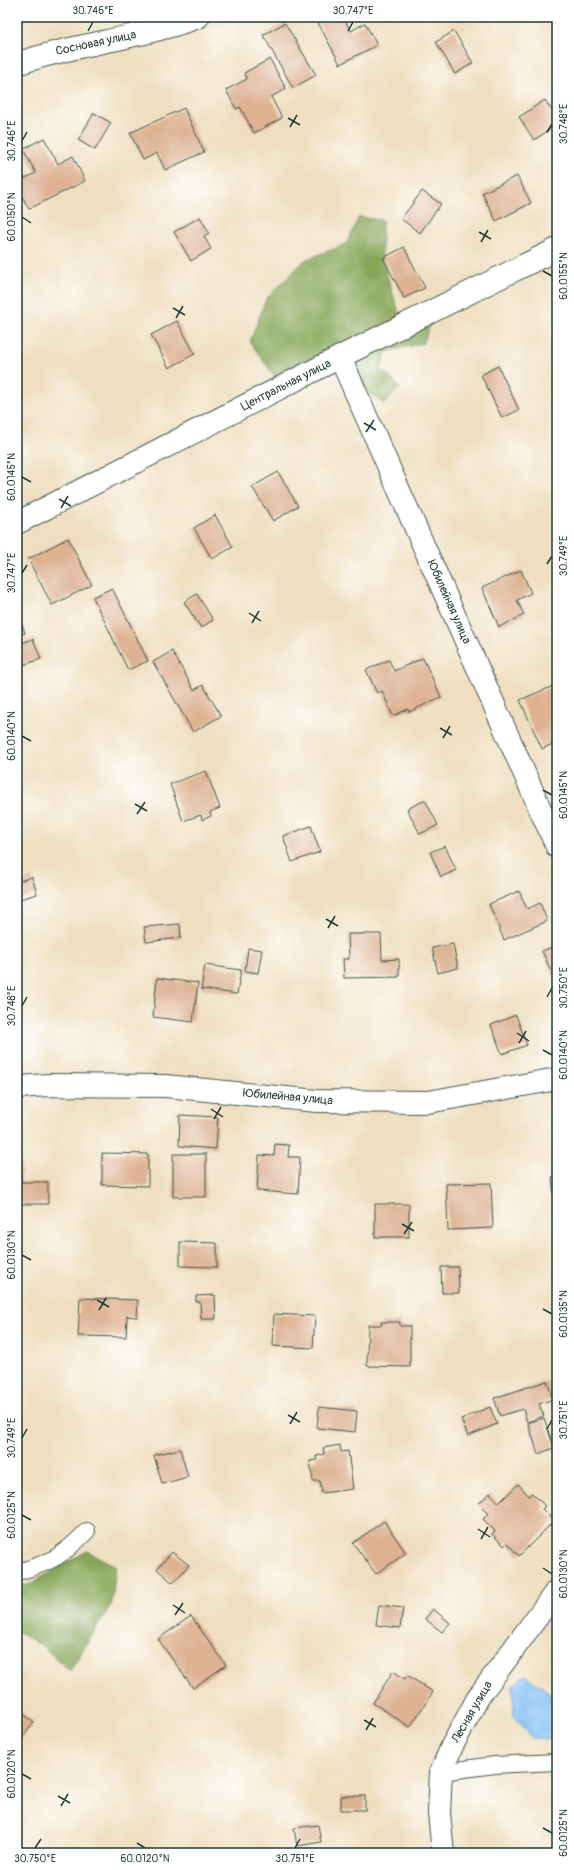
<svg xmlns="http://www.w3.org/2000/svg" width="574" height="1870" font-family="Pangolin,sans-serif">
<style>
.forest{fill:#87a659;stroke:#537246}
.water{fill:#7fbdf3;stroke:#4f7d94}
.building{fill:#ddb293}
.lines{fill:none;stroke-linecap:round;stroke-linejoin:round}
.service-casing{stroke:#3e5549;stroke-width:18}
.minor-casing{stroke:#3e5549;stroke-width:24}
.service{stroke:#fff;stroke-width:16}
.minor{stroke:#fff;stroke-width:22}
.ticks{fill:none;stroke:#1f3d34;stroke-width:1.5}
.labels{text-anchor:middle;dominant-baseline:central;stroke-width:3;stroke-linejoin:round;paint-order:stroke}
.street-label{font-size:12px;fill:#1f3d34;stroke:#fff}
.neatline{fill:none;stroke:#1f3d34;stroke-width:1.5}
.ticks-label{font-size:10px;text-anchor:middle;fill:#1f3d34}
</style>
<rect width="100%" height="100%" fill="#fff"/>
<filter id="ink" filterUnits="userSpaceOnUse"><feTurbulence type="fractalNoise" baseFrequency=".025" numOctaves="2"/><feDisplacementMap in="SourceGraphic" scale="8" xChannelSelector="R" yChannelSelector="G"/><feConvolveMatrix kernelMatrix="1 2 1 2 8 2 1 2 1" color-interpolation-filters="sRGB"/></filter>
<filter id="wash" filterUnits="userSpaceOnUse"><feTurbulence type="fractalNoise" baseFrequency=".012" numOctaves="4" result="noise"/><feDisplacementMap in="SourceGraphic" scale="16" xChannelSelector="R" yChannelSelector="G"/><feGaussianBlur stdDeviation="0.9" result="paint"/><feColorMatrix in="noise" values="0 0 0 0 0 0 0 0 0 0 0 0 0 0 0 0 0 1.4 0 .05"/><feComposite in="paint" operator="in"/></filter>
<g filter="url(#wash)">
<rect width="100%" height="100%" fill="#efdfc0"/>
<g class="forest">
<polygon points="359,217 382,220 382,260 401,319 430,326 423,343 386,352 382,369 400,387 384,404 366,391 344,343 274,376 250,342 266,299 305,260 346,244"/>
<polygon points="87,1551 116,1566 112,1603 70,1671 41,1645 17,1631 17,1585 28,1585"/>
</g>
<polygon class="water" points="525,1675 550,1693 556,1719 549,1739 532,1738 514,1716 513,1685"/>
<g id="blocks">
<g class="building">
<polygon points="315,17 343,17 351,31 365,23 377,45 340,64"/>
<polygon points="285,23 316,75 293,88 263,35"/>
<polygon points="454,31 473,63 455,74 436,42"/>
<polygon points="270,59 286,89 271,97 282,118 254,133 240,107 236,109 226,90 247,79 244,73"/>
<polygon points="545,100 557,118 557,125 534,140 519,117"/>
<polygon points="184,108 204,152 165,170 157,153 143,160 130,133"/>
<polygon points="94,113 111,123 95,150 78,140"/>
<polygon points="44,138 58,164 73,156 85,181 29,209 17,187 17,182 36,173 23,149"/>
<polygon points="517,176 531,203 496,221 482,193"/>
<polygon points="422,191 441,204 420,233 401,219"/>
<polygon points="200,217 209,233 204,236 211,249 191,261 174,232"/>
<polygon points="404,247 425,288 404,298 383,258"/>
<polygon points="177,321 195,354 169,368 151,335"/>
<polygon points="498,366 519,410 502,418 481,375"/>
<polygon points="278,472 298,506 273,521 252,487"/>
<polygon points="215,515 233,547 212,559 194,528"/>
<polygon points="68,538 92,585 52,605 28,559"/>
<polygon points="521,570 531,593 517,600 524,615 499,627 482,588"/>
<polygon points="112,588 148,661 128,670 93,597"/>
<polygon points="197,594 213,620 201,628 184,602"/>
<polygon points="17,601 21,612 18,613 25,633 17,636"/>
<polygon points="33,639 41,659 23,665 17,645"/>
<polygon points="172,651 194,690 203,685 221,716 193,732 153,662"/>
<polygon points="423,658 441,697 409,712 408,709 393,716 382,691 377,693 366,670 389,660 394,671"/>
<polygon points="553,686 557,695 557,742 542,749 520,700"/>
<polygon points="206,771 220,808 210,812 211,816 202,820 201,815 183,821 170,784"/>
<polygon points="425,800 438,825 420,834 407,809"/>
<polygon points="311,826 320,852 292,862 283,836"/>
<polygon points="445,846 456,870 441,877 430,852"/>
<polygon points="32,877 37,894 17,900 17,882"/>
<polygon points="519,891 527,909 540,903 547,921 504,940 489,904"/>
<polygon points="180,924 181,938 146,942 144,927"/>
<polygon points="348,934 381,934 382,960 399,959 399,977 344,978 343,959 349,959"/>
<polygon points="453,944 458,968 438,973 432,948"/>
<polygon points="557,945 557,985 542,951"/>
<polygon points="248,948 262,950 258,973 245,971"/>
<polygon points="205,965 241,970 237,994 201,989"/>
<polygon points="157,978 198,983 193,1022 153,1017"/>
<polygon points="516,1015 527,1045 502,1054 491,1025"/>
<polygon points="180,1115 218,1117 216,1149 179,1146"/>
<polygon points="275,1144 289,1145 288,1157 300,1157 298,1194 257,1191 259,1155 274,1156"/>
<polygon points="102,1153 148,1154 148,1186 102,1185"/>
<rect x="173" y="1154" width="33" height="43"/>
<polygon points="17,1157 21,1157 21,1182 48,1182 48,1204 17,1204"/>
<polygon points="557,1176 557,1217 556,1217 552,1177"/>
<polygon points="491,1183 493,1228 448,1230 446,1184"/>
<rect x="375" y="1204" width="34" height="33"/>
<polygon points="180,1242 217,1243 217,1267 180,1266"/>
<polygon points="441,1267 458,1267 459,1293 442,1293"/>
<polygon points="215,1295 216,1319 201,1319 200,1302 196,1302 196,1296"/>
<polygon points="80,1298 138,1300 137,1317 127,1316 126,1337 78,1336"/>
<polygon points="274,1314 315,1316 313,1348 273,1346"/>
<polygon points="381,1322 400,1322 400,1326 410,1326 410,1367 367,1366 368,1325 382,1325"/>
<polygon points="547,1381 553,1399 539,1404 544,1416 527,1422 523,1409 500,1416 494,1398"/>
<polygon points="319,1407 357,1411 355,1432 317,1428"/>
<polygon points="490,1407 497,1424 468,1436 461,1419"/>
<polygon points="544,1418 554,1448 538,1454 528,1423"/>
<polygon points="340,1445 341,1452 348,1451 353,1489 322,1493 320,1481 313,1481 310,1461 317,1460 316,1456 324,1454 323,1448"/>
<polygon points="180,1449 188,1477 162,1484 154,1455"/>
<polygon points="518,1484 529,1496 532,1493 545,1506 542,1509 554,1521 519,1556 507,1543 504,1546 492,1534 495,1531 483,1519 488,1514 478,1504 490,1493 499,1503"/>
<polygon points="384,1521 406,1553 376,1574 353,1543"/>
<polygon points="172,1552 189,1565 173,1583 157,1569"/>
<polygon points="379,1605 403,1608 400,1628 376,1625"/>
<polygon points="433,1609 450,1623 442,1632 425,1619"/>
<polygon points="191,1616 226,1665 193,1688 158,1639"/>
<polygon points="393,1671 405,1679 407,1675 433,1692 410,1727 373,1703"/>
<polygon points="17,1708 34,1723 17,1743"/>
<rect x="341" y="1796" width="24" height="14"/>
<polygon points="318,1825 321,1842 297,1846 294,1828"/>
</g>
</g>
</g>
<g filter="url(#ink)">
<use href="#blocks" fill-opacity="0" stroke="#3e5549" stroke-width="1"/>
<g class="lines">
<defs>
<g id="service">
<path d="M17 1572C52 1563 63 1555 87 1531"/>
<polyline points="441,1772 495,1765 557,1762"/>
</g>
<g id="minor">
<path d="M17 64C76 43 140 39 198 17"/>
<polyline points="340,357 557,847"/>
<polyline points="17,523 340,357 557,249"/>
<polyline points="17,1087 49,1085 166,1086 317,1101 428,1102 557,1079"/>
<polyline points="443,1853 439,1813 441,1772 452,1746 479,1696 557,1590"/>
</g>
</defs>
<use href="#service" class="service-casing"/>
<use href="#minor" class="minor-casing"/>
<use href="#service" class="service"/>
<use href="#minor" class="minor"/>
</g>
</g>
<path class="ticks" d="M88 31 93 22M348 31 353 22M288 118 300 125M290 127 297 115M547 132 552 124M22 141 27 132M22 217 31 223M479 232 491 239M481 242 488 230M543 271 552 276M173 308 185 315M176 318 183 306M364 423 376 430M366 432 374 420M22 477 31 482M59 499 71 506M61 508 68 496M547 564 552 556M22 573 27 565M249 613 261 621M252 623 259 611M440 728 452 735M22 736 31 741M443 738 450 726M543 790 552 795M135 804 147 811M137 814 145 802M326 919 338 926M328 928 335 916M547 997 552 988M22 1006 27 997M517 1033 529 1041M519 1043 526 1031M543 1050 552 1055M211 1109 223 1117M214 1119 221 1107M402 1224 414 1231M404 1234 412 1222M22 1255 31 1260M97 1300 109 1307M543 1309 552 1314M99 1310 106 1298M288 1415 300 1422M290 1424 297 1412M547 1429 552 1420M22 1438 27 1429M22 1515 31 1520M478 1529 490 1537M481 1539 488 1527M543 1568 552 1574M173 1605 185 1613M175 1615 183 1603M364 1720 376 1727M366 1730 373 1718M22 1774 31 1779M58 1796 70 1803M61 1806 68 1794M543 1828 552 1833M137 1843 145 1848M35 1848 41 1839M295 1848 300 1839"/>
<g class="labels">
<g class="street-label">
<text transform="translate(96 43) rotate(-12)">Сосновая улица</text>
<text transform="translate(286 385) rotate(-27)">Центральная улица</text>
<text transform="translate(449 602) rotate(66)">Юбилейная улица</text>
<text transform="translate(288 1097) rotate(5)">Юбилейная улица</text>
<text transform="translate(472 1712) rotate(-60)">Лесная улица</text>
</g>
</g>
<rect width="574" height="1870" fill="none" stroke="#fff" stroke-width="44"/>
<rect x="22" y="22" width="530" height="1826" class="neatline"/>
<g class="ticks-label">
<text x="93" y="14">30.746°E</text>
<text x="353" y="14">30.747°E</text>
<text transform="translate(563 124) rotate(-90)" y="4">30.748°E</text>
<text transform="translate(11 141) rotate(-90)" y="4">30.746°E</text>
<text transform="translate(11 217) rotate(-90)" y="4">60.0150°N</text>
<text transform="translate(563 276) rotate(-90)" y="4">60.0155°N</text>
<text transform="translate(11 477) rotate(-90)" y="4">60.0145°N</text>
<text transform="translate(563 556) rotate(-90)" y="4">30.749°E</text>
<text transform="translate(11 573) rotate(-90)" y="4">30.747°E</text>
<text transform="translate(11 736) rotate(-90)" y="4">60.0140°N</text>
<text transform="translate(563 795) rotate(-90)" y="4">60.0145°N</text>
<text transform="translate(563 988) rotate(-90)" y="4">30.750°E</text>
<text transform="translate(11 1006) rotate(-90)" y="4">30.748°E</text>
<text transform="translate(563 1055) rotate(-90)" y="4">60.0140°N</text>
<text transform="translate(11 1255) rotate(-90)" y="4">60.0130°N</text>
<text transform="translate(563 1314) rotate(-90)" y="4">60.0135°N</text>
<text transform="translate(563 1420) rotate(-90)" y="4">30.751°E</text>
<text transform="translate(11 1438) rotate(-90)" y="4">30.749°E</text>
<text transform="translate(11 1515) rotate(-90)" y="4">60.0125°N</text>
<text transform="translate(563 1574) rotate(-90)" y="4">60.0130°N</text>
<text transform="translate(11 1774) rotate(-90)" y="4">60.0120°N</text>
<text transform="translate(563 1833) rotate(-90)" y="4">60.0125°N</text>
<text x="35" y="1862">30.750°E</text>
<text x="145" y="1862">60.0120°N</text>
<text x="295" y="1862">30.751°E</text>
</g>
</svg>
